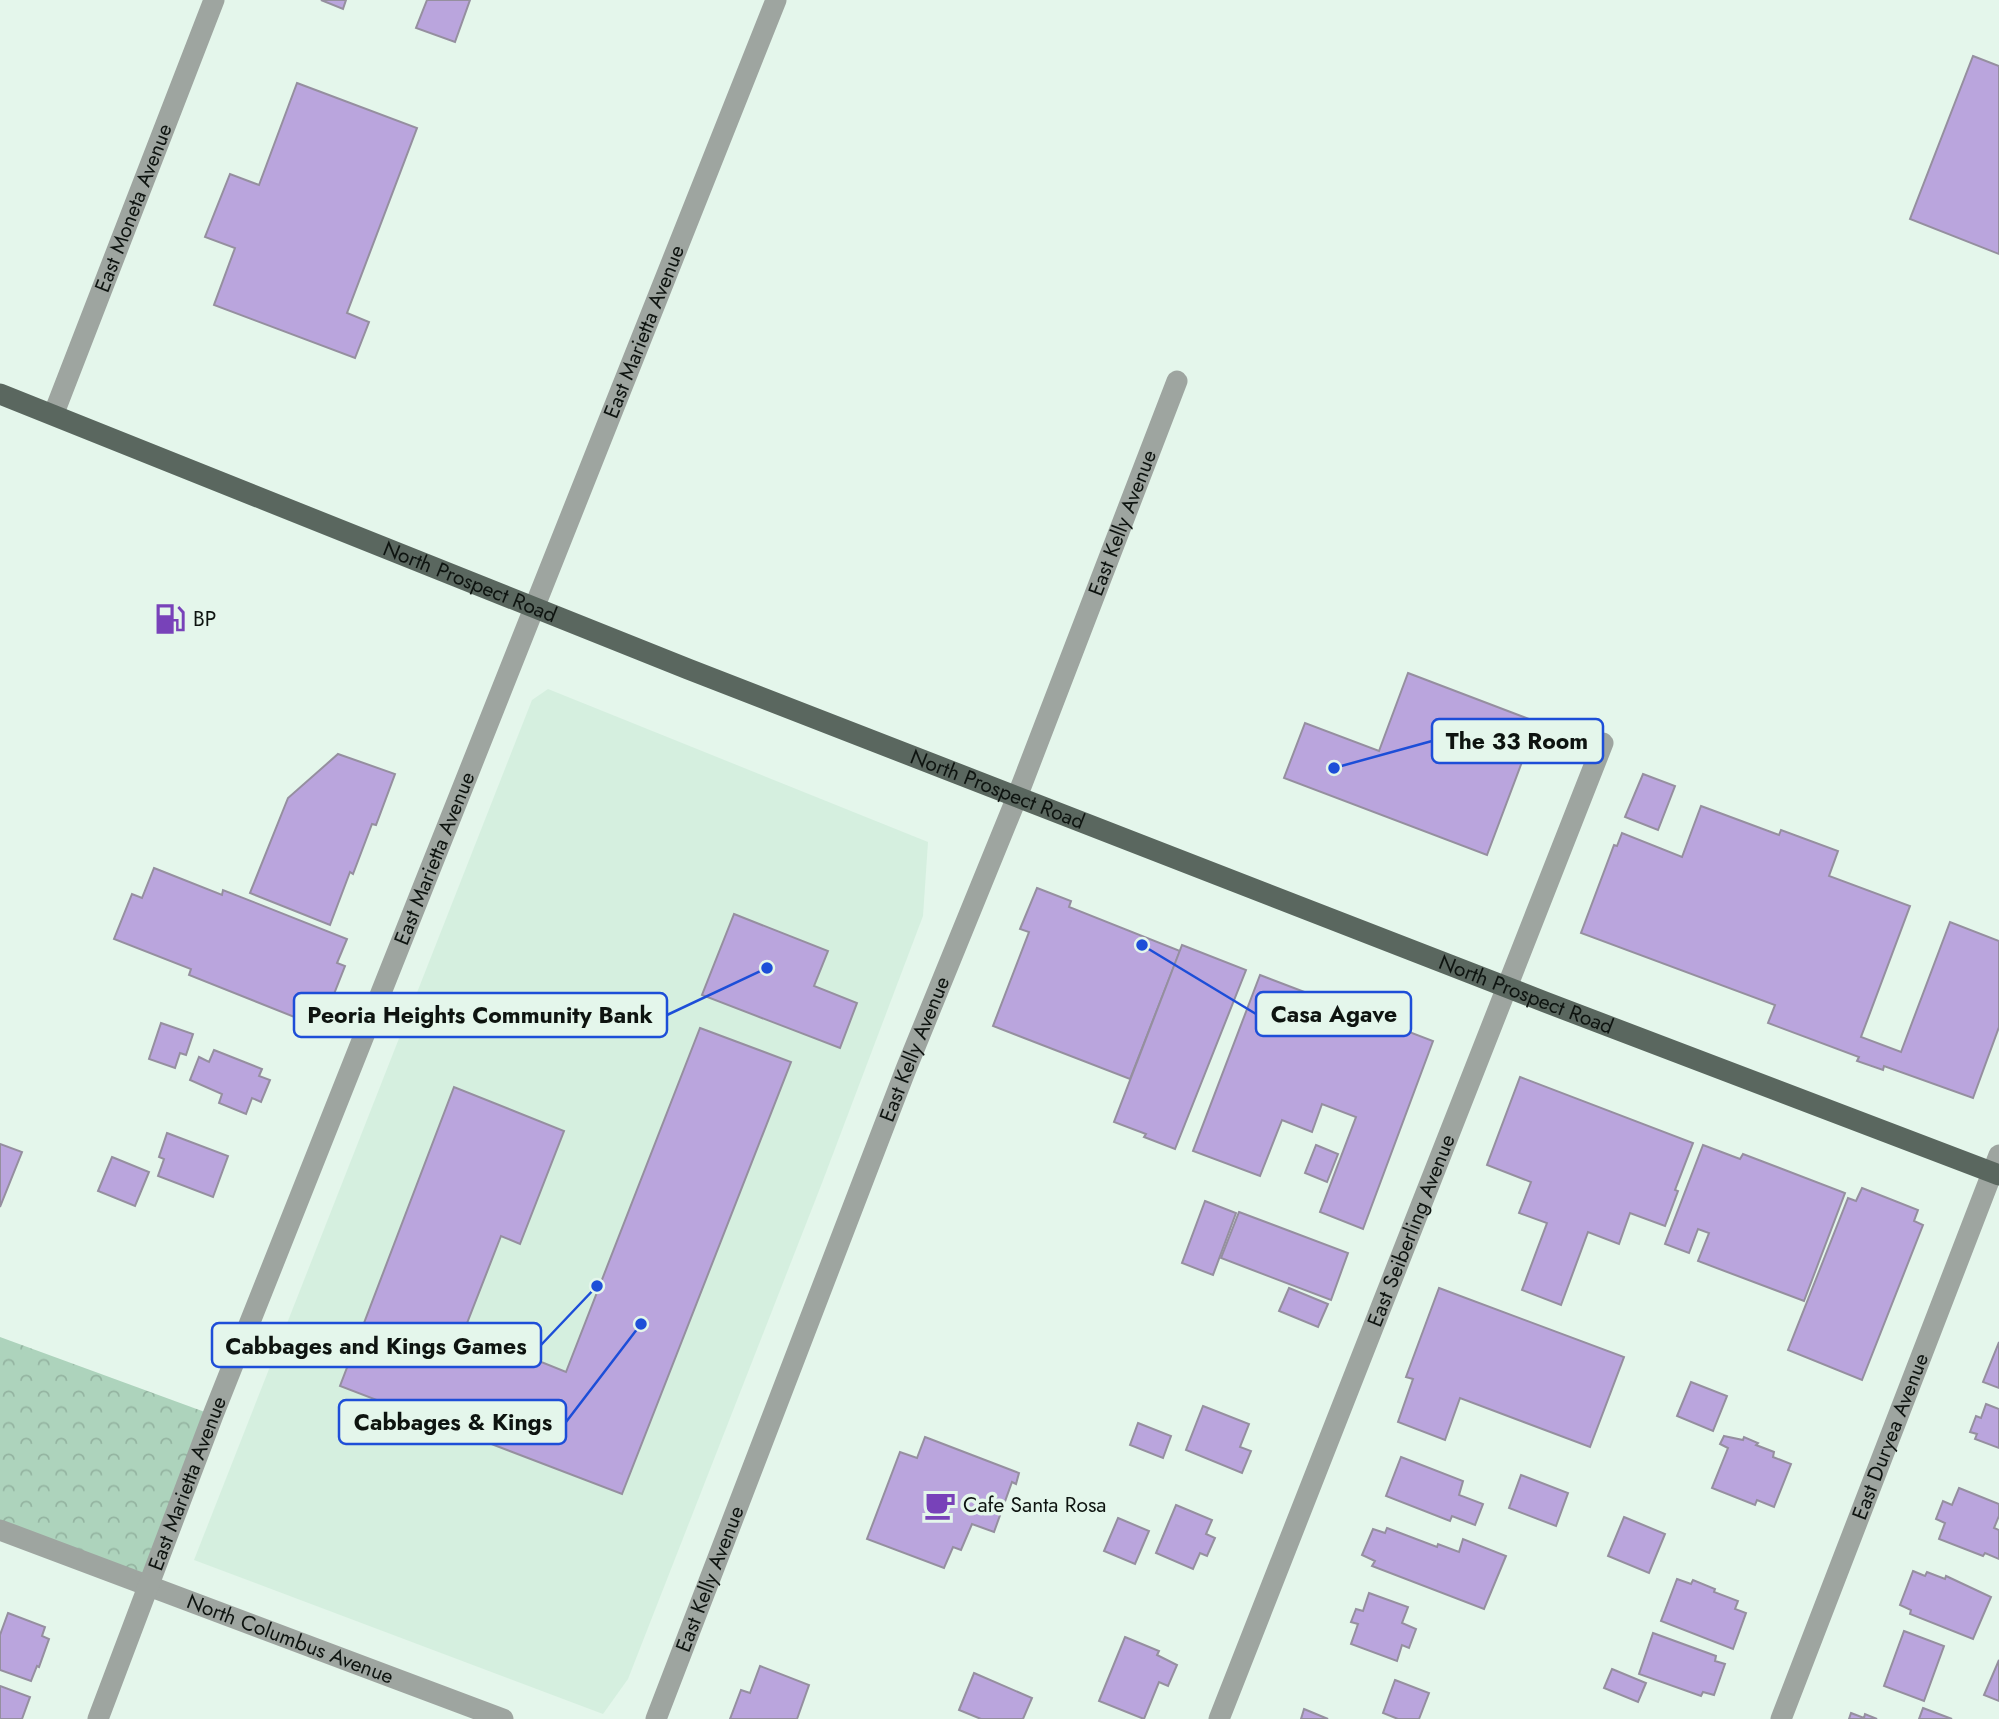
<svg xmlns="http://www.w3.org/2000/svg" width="1999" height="1719" font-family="Jost,sans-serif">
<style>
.built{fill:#d5efdf}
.forest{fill:url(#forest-crowns)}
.building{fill:#baa5dd;stroke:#958f9f;stroke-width:2}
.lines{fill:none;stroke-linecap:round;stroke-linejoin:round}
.minor{stroke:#9ea5a0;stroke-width:21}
.major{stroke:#5a675f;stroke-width:21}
.labels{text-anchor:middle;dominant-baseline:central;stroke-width:7;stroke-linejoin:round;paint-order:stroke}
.street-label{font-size:21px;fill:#0e1410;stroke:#e4f6eb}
.poi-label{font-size:21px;fill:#0e1410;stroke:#e4f6eb;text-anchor:start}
.leader{fill:none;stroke:#1d4ed8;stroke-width:2.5}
.callout-dot{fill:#1d4ed8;stroke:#e4f6eb;stroke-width:2.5}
.callout{fill:#e4f6eb;stroke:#1d4ed8;stroke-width:2.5}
.callout-label{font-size:23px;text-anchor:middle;font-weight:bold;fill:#0e1410}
</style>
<defs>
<pattern id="forest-crowns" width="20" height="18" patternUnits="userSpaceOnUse" patternTransform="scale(1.75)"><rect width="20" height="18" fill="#add3bc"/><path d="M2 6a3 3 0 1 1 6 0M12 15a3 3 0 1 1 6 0" fill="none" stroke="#94b4a1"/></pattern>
</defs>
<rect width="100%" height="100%" fill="#e4f6eb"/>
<polygon class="built" points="548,689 928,842 923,916 822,1183 628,1679 603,1714 194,1560 532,700"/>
<polygon class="forest" points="0,1337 213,1415 150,1586 0,1530"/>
<g class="building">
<polygon points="321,0 346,0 343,9"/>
<polygon points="427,0 470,0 455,42 416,28"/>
<polygon points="1973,56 1999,66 1999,254 1910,219"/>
<polygon points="297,83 417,128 347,313 369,322 355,358 214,305 235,248 205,237 230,174 259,185"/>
<polygon points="1408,673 1537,722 1487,855 1284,778 1305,723 1379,751"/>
<polygon points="338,754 395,774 376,825 372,824 353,874 350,872 330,925 250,893 288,798"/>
<polygon points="1643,774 1675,786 1658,830 1625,817"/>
<polygon points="1701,806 1779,835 1781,830 1838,851 1829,876 1910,906 1861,1037 1901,1052 1950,922 1999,941 1999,1027 1973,1098 1884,1066 1883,1070 1857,1061 1859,1057 1768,1023 1775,1005 1581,933 1614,845 1617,846 1622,833 1682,857"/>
<polygon points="154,868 222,895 223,890 347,939 337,963 345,966 330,1004 321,1001 312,1024 189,975 191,969 114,939 132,894 142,898"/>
<polygon points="1037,888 1071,901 1069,907 1180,951 1130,1079 993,1026 1029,932 1020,929"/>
<polygon points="734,914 828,951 814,986 857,1003 840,1048 702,995"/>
<polygon points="1182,945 1246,970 1175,1149 1144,1137 1146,1134 1114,1122"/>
<polygon points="1260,975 1433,1041 1363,1229 1320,1212 1356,1117 1322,1104 1312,1132 1282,1120 1260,1176 1193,1151"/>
<polygon points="161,1023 193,1034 186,1055 180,1053 175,1068 149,1059"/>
<polygon points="700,1028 791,1062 622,1494 340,1386 454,1087 564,1131 520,1244 501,1236 464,1331 566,1372"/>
<polygon points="214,1050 262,1069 259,1076 270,1080 261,1102 252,1098 246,1114 219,1103 222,1094 190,1080 199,1057 209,1062"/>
<polygon points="1520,1077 1693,1143 1675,1190 1678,1191 1665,1226 1630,1213 1619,1244 1588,1232 1561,1305 1522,1290 1547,1223 1519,1213 1531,1182 1487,1165"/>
<polygon points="167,1133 228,1156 213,1197 158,1176 164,1159 159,1157"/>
<polygon points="0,1144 22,1152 0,1207"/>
<polygon points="1316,1145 1338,1154 1327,1182 1305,1173"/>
<polygon points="1703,1145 1740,1159 1743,1154 1845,1193 1804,1301 1698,1261 1709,1233 1698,1229 1689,1253 1665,1244"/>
<polygon points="112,1157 149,1172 135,1206 98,1191"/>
<polygon points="1862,1188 1918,1210 1914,1221 1923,1225 1862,1380 1788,1350 1848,1198 1856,1201"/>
<polygon points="1205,1201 1236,1213 1213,1275 1182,1263"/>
<polygon points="1239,1212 1348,1253 1331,1300 1221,1258"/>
<polygon points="1289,1288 1328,1304 1318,1327 1279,1311"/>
<polygon points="1439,1288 1624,1357 1590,1447 1460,1398 1445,1440 1398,1422 1413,1379 1406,1377"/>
<polygon points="1999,1342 1999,1388 1983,1382"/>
<polygon points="1691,1382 1727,1396 1713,1431 1677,1416"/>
<polygon points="1986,1404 1999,1409 1999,1448 1975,1439 1977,1434 1970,1432 1976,1416 1981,1418"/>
<polygon points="1203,1406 1249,1424 1240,1447 1251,1451 1242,1473 1186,1450"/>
<polygon points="1138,1423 1171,1436 1163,1458 1130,1445"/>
<polygon points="1724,1436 1743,1440 1744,1437 1758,1443 1756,1445 1774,1452 1773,1457 1791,1464 1774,1507 1757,1500 1755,1505 1712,1488 1728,1448 1720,1444"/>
<polygon points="925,1437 1019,1473 1016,1484 1012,1482 994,1532 972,1524 961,1550 953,1547 944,1568 867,1539 900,1452 917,1458"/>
<polygon points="1401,1457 1463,1481 1459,1495 1483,1504 1475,1525 1452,1516 1450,1521 1386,1496"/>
<polygon points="1521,1475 1568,1493 1556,1526 1509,1508"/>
<polygon points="1959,1488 1999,1504 1999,1516 1994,1528 1999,1530 1999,1559 1985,1553 1983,1556 1939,1539 1945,1523 1936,1519 1943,1501 1952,1505"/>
<polygon points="1176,1505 1212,1520 1206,1534 1215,1538 1207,1556 1200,1553 1193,1569 1156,1553"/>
<polygon points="1624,1517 1665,1534 1649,1573 1608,1556"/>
<polygon points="1118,1518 1149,1531 1135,1564 1104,1551"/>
<polygon points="1387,1528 1437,1547 1438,1544 1459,1552 1463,1539 1506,1556 1484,1609 1372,1566 1375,1561 1362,1555 1373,1529 1385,1533"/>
<polygon points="1913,1571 1925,1576 1927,1572 1945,1579 1946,1576 1991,1597 1973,1639 1910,1614 1911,1610 1900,1605"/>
<polygon points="1677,1579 1691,1584 1693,1580 1715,1589 1714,1592 1738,1601 1735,1609 1746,1613 1733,1649 1661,1621"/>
<polygon points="1369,1593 1408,1607 1402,1623 1416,1629 1409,1648 1402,1645 1397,1661 1351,1644 1358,1624 1351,1622 1356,1609 1363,1611"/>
<polygon points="8,1613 45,1627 42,1636 49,1639 39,1667 37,1666 31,1681 0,1670 0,1635"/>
<polygon points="1904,1631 1944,1646 1924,1701 1884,1686"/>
<polygon points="1653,1633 1716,1656 1715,1661 1725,1664 1714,1695 1703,1692 1701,1696 1639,1674"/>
<polygon points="1125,1637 1159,1651 1157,1655 1177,1665 1168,1686 1159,1682 1144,1719 1099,1701"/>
<polygon points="1999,1660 1999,1701 1984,1695"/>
<polygon points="760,1666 809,1685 797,1719 730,1719 741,1690 750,1693"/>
<polygon points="1612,1669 1646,1683 1638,1702 1604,1688"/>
<polygon points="974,1673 1032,1698 1023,1719 981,1719 959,1710"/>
<polygon points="1395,1680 1429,1693 1419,1719 1398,1719 1383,1713"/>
<polygon points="0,1686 30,1697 22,1719 0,1719"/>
<polygon points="1923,1708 1952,1719 1919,1719"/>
<polygon points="1304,1709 1328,1719 1301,1719"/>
<polygon points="1851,1713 1864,1718 1865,1714 1877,1719 1849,1719"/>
</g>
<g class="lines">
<g class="minor">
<path id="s1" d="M54 413 214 0"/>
<path id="s2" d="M0 1530 503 1719"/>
<path id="s3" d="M98 1719 213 1415 776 0"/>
<path id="s4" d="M656 1719 906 1069 1017 797 1177 381"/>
<path id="s5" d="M1219 1719 1603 743"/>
<path id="s6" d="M1781 1719 1999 1155"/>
</g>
<path class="major" id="s7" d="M0 394 688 669 1545 1002 1999 1175"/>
</g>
<defs>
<symbol id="fuel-bare" viewBox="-9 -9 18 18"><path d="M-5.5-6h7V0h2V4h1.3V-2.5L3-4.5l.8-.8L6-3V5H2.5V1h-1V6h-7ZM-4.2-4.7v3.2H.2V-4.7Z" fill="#7842b9" stroke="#e4f6eb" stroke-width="2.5" paint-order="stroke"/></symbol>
<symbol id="cafe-bare" viewBox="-9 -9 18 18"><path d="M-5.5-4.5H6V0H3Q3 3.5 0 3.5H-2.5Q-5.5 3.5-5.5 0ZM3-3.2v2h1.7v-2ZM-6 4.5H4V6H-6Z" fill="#7842b9" stroke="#e4f6eb" stroke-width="2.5" paint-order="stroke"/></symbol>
</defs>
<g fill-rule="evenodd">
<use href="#fuel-bare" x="148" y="597" width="44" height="44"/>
<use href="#cafe-bare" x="918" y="1483" width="44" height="44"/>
</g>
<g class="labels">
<g class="street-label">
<text stroke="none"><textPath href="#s1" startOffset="220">East Moneta Avenue</textPath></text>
<text stroke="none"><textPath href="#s3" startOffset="1491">East Marietta Avenue</textPath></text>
<text stroke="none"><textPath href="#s4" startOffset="1284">East Kelly Avenue</textPath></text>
<text stroke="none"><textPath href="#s7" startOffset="506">North Prospect Road</textPath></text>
<text stroke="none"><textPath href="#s7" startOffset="1073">North Prospect Road</textPath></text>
<text stroke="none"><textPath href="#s3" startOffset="924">East Marietta Avenue</textPath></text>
<text stroke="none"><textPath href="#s7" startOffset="1640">North Prospect Road</textPath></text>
<text stroke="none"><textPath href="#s4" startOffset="718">East Kelly Avenue</textPath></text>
<text stroke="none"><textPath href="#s5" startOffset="525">East Seiberling Avenue</textPath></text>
<text stroke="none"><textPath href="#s6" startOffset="303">East Duryea Avenue</textPath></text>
<text stroke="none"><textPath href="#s3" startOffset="252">East Marietta Avenue</textPath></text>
<text stroke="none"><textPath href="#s4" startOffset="150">East Kelly Avenue</textPath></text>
<text stroke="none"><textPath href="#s2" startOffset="310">North Columbus Avenue</textPath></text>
</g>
<g class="poi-label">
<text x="193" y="619">BP</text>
<text x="963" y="1505">Cafe Santa Rosa</text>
</g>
</g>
<path class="leader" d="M1334 768L1432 741M1142 945L1256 1014M767 968L667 1015M597 1286L541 1345M641 1324L566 1422"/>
<g class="callout-dot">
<circle cx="1334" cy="768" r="7"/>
<circle cx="1142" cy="945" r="7"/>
<circle cx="767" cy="968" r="7"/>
<circle cx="597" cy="1286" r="7"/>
<circle cx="641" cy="1324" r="7"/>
</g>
<g class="callout">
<rect x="1432" y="719" width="171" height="44" rx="7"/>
<rect x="1256" y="992" width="155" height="44" rx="7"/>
<rect x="294" y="993" width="373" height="44" rx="7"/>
<rect x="212" y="1323" width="329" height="44" rx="7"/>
<rect x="339" y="1400" width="227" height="44" rx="7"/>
</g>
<g class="callout-label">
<text x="1517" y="749">The 33 Room</text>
<text x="1334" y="1022">Casa Agave</text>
<text x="480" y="1023">Peoria Heights Community Bank</text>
<text x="376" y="1354">Cabbages and Kings Games</text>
<text x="453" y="1430">Cabbages &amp; Kings</text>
</g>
</svg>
